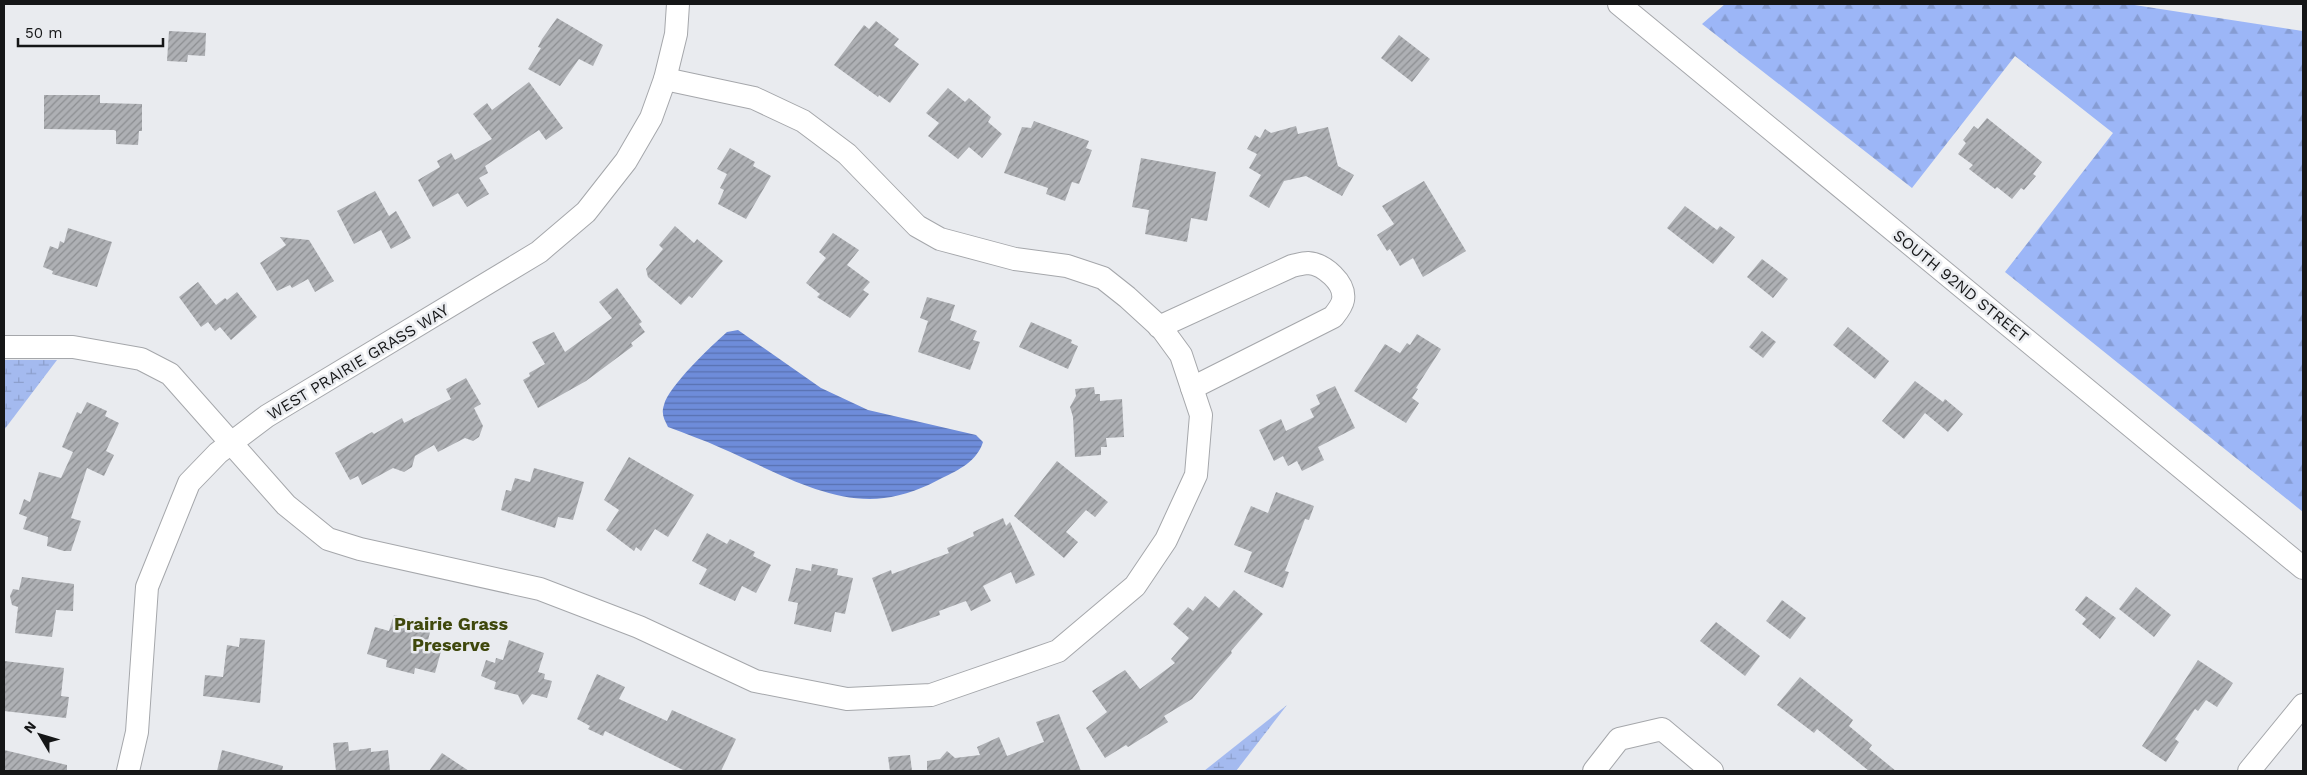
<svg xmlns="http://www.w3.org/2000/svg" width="2307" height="775" font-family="'Work Sans',sans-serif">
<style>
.forest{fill:url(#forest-firs)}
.wetland{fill:url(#wetland-marsh)}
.water{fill:url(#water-rules)}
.building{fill:url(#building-hatch)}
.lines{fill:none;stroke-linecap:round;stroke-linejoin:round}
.street-casing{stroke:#a5a7ab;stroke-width:24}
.street{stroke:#fff;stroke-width:22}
.labels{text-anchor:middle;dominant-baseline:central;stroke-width:5;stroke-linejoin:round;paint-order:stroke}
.street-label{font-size:16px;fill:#151617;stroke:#e9ebef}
.neighbourhood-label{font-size:18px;font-weight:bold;fill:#3f480c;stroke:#e9ebef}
</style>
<defs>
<pattern id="forest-firs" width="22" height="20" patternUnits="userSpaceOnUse" patternTransform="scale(1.25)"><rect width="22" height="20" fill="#9cb6f7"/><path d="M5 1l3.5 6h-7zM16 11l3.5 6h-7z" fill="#869cd3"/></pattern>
<pattern id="wetland-marsh" width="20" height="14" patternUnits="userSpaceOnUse" patternTransform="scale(1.25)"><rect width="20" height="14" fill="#a4baef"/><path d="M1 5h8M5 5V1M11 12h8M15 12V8" fill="none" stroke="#8c9fcc"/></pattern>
<pattern id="water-rules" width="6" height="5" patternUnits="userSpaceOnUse" patternTransform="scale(1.25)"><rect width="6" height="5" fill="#6e8cda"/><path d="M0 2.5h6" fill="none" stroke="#5971b0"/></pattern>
<pattern id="building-hatch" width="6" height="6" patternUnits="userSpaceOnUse" patternTransform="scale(1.25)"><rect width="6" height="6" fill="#aeb0b4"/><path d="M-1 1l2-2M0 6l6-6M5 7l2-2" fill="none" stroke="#8c8e91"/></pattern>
</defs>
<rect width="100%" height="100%" fill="#e9ebef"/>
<polygon class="forest" points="1725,4 2128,4 2303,31 2303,512 2005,272 2113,133 2015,56 1912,188 1702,24"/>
<g class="wetland">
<polygon points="4,360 57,360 4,430"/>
<polygon points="1287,705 1236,771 1204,771"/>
</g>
<path class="water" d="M738 330 821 388 868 410 976 435 983 442C977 461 959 470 942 478 926 487 903 496 884 498 829 505 771 469 721 448 704 440 686 434 668 427 664 419 661 414 664 405 668 387 711 346 727 332Z"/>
<g class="building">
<polygon points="557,18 603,45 593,66 579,59 560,86 528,69 541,48 538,47 542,39"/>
<polygon points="876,21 899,39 894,45 919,64 890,103 879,95 878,97 834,65 864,25 869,29"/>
<polygon points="169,31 206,33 205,56 188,55 187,62 167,61"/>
<polygon points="1399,35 1430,59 1412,82 1381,58"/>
<polygon points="529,82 563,128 546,140 539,130 485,166 488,173 479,178 489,194 467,207 458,193 433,207 418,180 440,167 437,161 451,153 455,160 492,139 473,114 487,103 492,110"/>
<polygon points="948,88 965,102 969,98 991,117 988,122 1002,134 982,158 969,147 958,159 928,136 939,123 926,113"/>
<polygon points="44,95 100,95 100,103 142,104 142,131 139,131 138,145 116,144 116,131 114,130 44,129"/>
<polygon points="1987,118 2042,162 2033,174 2036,176 2024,190 2021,188 2012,199 1997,187 1995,189 1969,169 1973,165 1958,154 1966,143 1963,140 1974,126 1978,129"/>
<polygon points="1034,121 1089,141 1086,148 1092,150 1079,184 1072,182 1065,201 1046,194 1048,188 1004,173 1022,127 1031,128"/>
<polygon points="1296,126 1298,134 1328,127 1338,166 1354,175 1342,196 1306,176 1284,181 1269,208 1249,196 1261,175 1249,168 1257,154 1247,149 1255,135 1260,138 1265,129 1271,133"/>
<polygon points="730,148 755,162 753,166 771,176 746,219 718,204 724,190 720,188 727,174 717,169"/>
<polygon points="1141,158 1216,172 1207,221 1191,218 1187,242 1145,234 1149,210 1132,207"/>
<polygon points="1424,181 1466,251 1423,277 1413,258 1400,266 1390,249 1387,251 1377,235 1394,224 1382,206"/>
<polygon points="375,191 389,216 396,211 411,238 391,249 381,230 354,244 337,211"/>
<polygon points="1685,206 1717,230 1720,226 1735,237 1713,264 1667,228"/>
<polygon points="675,226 694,243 697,239 723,261 692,298 689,296 681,305 648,277 646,269 663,249 659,245"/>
<polygon points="68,228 112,242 97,287 52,274 53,271 43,267 50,246 58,249 60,241 64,243"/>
<polygon points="833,233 859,250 847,265 870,282 863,290 869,294 850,318 817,297 820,294 806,283 826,258 819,252"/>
<polygon points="280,237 309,240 334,281 315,292 308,279 292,288 290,285 277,291 260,263 286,245"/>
<polygon points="1762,259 1788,279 1773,298 1747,277"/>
<polygon points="198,282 216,305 225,298 227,300 237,292 257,317 231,340 220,327 215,331 208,322 201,327 179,297"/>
<polygon points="617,288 642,322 639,324 645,332 631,343 633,346 586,381 538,408 523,380 530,376 529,373 545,364 532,342 554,332 565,352 612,318 599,302"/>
<polygon points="927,297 955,305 950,320 977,331 973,340 980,342 970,370 918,352 928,321 920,318"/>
<polygon points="1031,322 1072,340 1071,343 1078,346 1068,369 1019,347"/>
<polygon points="1848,327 1889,361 1875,379 1833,345"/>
<polygon points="1762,331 1776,342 1763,358 1749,347"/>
<polygon points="1417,334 1441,349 1416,388 1418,389 1412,398 1419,403 1406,423 1354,391 1385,344 1400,353 1407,343 1410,345"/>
<polygon points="466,378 481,404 474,408 483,426 479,437 473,441 465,438 438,452 434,445 415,456 412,467 404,472 393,468 362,485 358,476 350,480 335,453 372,432 374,434 402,418 404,423 451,399 446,389"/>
<polygon points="1915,381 1943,402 1945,399 1963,414 1948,432 1925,413 1904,439 1882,421"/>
<polygon points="1335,386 1355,428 1318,447 1324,460 1302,471 1297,461 1288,466 1283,456 1274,461 1259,430 1281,419 1286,431 1314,417 1310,409 1320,404 1316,395"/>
<polygon points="1094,387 1095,394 1100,394 1100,401 1122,399 1124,437 1106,438 1107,447 1101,447 1101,455 1075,457 1073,417 1070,407 1076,396 1075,389"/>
<polygon points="87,402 107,411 105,416 119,423 106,451 114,455 104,476 87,468 71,518 81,521 71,551 64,551 47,546 48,537 23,529 27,517 19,514 24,499 30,502 39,472 61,478 73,452 62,447 77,412 81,414"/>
<polygon points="629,457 694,495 668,537 655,529 641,551 636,547 634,551 606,530 619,510 604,500"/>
<polygon points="1057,461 1108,502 1095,517 1086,510 1066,532 1078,542 1064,558 1014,516"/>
<polygon points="534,468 584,482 573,520 558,517 555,528 501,510 506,490 511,491 515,478 530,482"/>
<polygon points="1276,492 1314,506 1309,520 1305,519 1285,571 1289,572 1283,588 1244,572 1252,552 1234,545 1251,506 1268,513"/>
<polygon points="1003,518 1006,526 1010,522 1035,575 1016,584 1011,572 983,586 991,601 971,611 966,601 939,611 940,615 892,632 872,578 891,570 892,574 949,553 947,548 974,536 973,532"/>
<polygon points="707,533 727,544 730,539 755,552 753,556 771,565 756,593 742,586 735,601 699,584 707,569 692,561"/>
<polygon points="812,564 838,569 837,575 853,578 845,614 835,612 831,632 794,624 798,603 788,601 796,568 811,571"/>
<polygon points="22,577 74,584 73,611 56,610 52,637 15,633 18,607 12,605 10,596 13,589 19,590"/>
<polygon points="2136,587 2171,615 2154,637 2119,609"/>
<polygon points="1234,590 1263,614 1231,651 1232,653 1192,699 1164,716 1168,722 1128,747 1126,745 1105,758 1086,728 1107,712 1092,691 1125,670 1140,689 1175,663 1171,659 1189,638 1173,624 1188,607 1193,611 1205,596 1219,608"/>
<polygon points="2086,596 2116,618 2100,639 2082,624 2086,619 2075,610"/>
<polygon points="1782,600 1806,618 1790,639 1766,621"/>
<polygon points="394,615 432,625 428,640 443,644 435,673 415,668 414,674 386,667 387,660 367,654 375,627 389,631"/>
<polygon points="1716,622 1760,656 1745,676 1700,641"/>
<polygon points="240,638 265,640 260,703 203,696 205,675 223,677 227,645 239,647"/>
<polygon points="509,640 544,653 538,672 545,674 544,679 552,681 547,698 532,694 523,705 518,695 494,689 496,682 481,676 486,660 495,663 496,658 503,660"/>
<polygon points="2198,660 2233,683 2217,707 2206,700 2198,711 2195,709 2175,739 2179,742 2166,762 2142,746"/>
<polygon points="4,661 64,668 61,696 69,697 66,718 4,711"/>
<polygon points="597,674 625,687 619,699 667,721 672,710 736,739 721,771 685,771 605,731 603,736 588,729 590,726 577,719"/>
<polygon points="1800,677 1853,720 1849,726 1872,745 1869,749 1896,771 1869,771 1817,729 1814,733 1777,705"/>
<polygon points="1059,714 1081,771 927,771 927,761 940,759 947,751 955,758 980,755 977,747 999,737 1007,756 1041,743 1044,742 1036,722"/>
<polygon points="348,742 349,751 371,748 371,752 388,750 390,771 336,771 333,743"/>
<polygon points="4,750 67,765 67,771 4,771"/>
<polygon points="222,750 283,766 282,771 217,771"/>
<polygon points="442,753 469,771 429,771"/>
<polygon points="910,755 912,771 890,771 888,757"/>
</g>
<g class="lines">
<defs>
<g id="street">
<polyline points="1619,4 2303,568"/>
<path d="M1159 327 1292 266C1297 265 1303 263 1308 263 1324 264 1346 283 1343 300 1342 306 1337 312 1333 317L1192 388"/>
<polyline points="4,347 73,347 141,359 170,374 286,505 328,539 360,549 540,589 639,627 755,681 847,699 931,695 1058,651 1135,586 1166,540 1196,475 1201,415 1181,355 1162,329 1127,297 1103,278 1067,266 1015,259 940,239 917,226 847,154 803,121 754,98 665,79"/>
<polyline points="128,771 137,732 147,587 189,483 218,453 267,416 539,252 586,212 626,161 651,118 665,79 676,34 678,4"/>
<polyline points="1594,771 1619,739 1662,729 1712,771"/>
<polyline points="2249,771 2303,705"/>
</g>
</defs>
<use href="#street" class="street-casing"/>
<use href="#street" class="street"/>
</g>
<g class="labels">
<g class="street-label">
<text transform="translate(1961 286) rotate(39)">SOUTH 92ND STREET</text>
<text transform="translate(358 362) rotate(-31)">WEST PRAIRIE GRASS WAY</text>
</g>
<g class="neighbourhood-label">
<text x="451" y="623">Prairie Grass<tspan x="451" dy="21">Preserve</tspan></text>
</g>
</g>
<rect width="2307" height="775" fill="none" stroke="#151617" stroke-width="10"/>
<g transform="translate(40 735) rotate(308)" stroke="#e9ebef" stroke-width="4" paint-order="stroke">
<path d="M0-4L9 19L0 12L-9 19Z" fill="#151617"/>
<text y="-8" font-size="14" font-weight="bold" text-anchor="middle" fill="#151617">N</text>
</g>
<path d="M18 38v8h145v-8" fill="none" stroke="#151617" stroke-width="2.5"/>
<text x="25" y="38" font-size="15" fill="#151617" stroke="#e9ebef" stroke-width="4" paint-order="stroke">50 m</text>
</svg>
